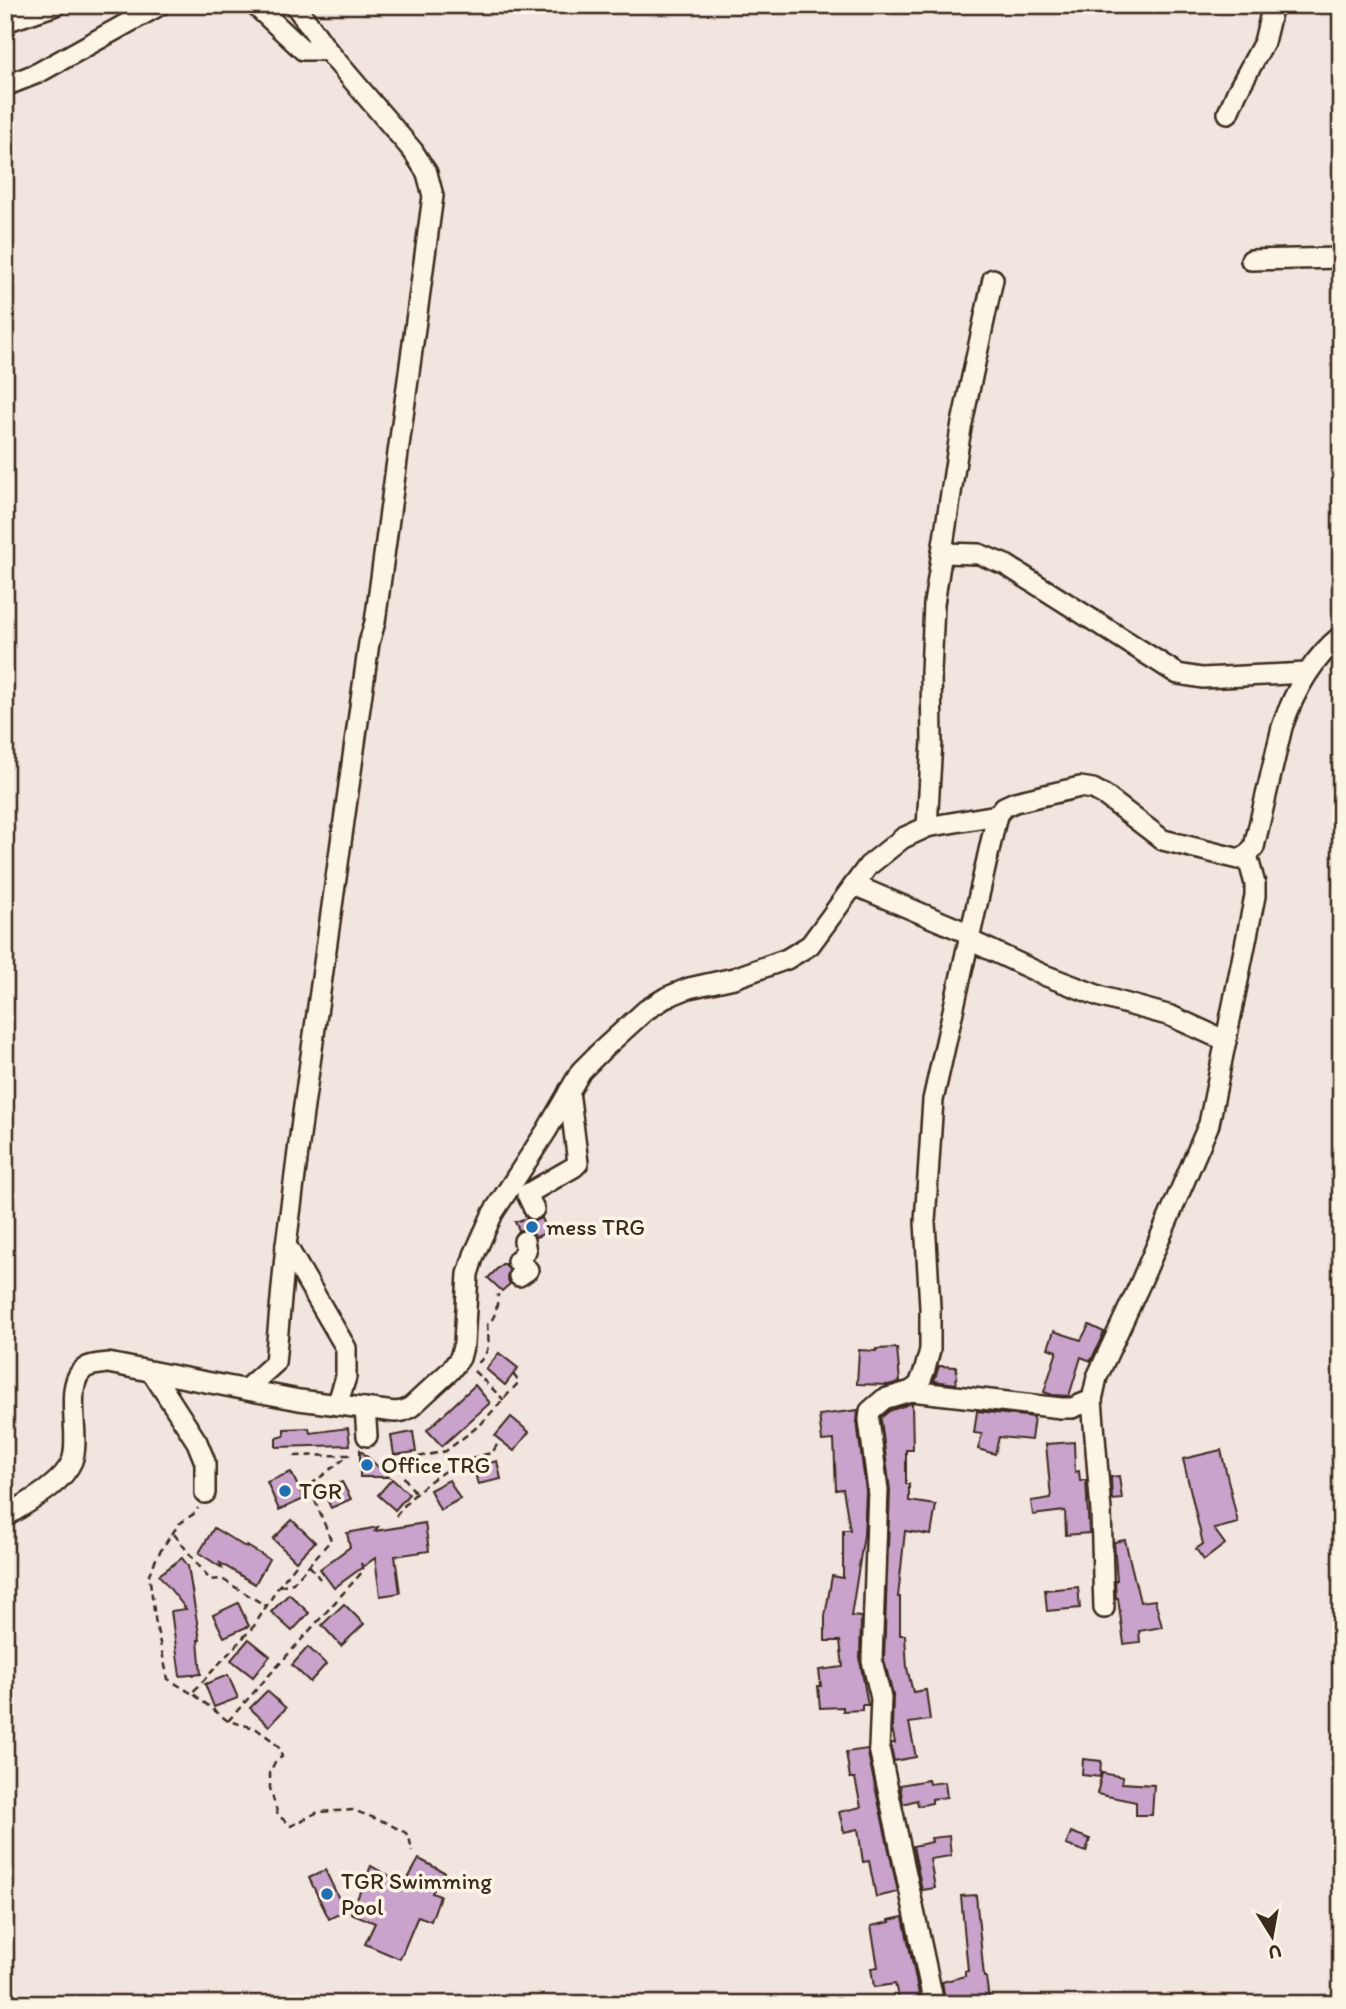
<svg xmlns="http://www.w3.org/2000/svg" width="1346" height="2009" font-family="Itim,sans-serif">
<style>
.building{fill:#c9a3cb;stroke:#3b2a1e;stroke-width:2}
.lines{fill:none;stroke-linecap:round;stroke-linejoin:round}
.street-casing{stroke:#3b2a1e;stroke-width:24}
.path{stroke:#3b2a1e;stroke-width:2.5;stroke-dasharray:7 5;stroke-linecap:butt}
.street{stroke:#fcf5e5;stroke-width:19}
.poi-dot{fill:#1f6fb2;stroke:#fcf5e5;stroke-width:2.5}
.labels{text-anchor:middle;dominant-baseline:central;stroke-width:7;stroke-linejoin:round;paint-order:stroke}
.poi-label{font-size:23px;fill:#3b2a1e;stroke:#fcf5e5;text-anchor:start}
</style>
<rect width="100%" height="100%" fill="#f2e5e0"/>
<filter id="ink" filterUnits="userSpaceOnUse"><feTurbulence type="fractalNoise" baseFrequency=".0143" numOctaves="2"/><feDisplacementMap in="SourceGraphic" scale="14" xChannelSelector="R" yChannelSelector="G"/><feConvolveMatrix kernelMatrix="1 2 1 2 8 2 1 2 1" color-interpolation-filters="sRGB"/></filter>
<g filter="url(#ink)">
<g class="building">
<polygon points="526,1218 534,1221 542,1218 548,1232 536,1237 529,1230 519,1230 515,1222"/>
<polygon points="502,1264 505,1264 509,1270 507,1277 510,1284 502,1291 488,1278"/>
<polygon points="1089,1325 1104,1332 1091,1361 1081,1357 1069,1396 1053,1395 1044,1392 1057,1351 1048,1348 1054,1331 1081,1340"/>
<polygon points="897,1348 900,1382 888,1385 857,1384 859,1350 876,1351 876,1349"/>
<polygon points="499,1353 518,1368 505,1385 486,1369"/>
<polygon points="939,1366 957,1367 956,1384 934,1381"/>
<polygon points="475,1385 490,1403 442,1446 427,1430"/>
<polygon points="912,1403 913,1450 906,1450 906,1484 909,1484 909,1501 936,1505 931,1535 905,1531 898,1597 900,1597 900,1635 905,1635 907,1668 913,1692 926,1690 930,1720 909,1723 916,1757 894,1761 891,1747 891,1743 895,1743 892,1728 893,1695 884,1660 890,1490 881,1420 882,1417 889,1411"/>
<polygon points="858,1410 857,1422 866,1491 864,1535 851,1616 861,1617 860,1661 868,1705 862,1705 862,1710 843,1711 843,1707 820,1708 818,1686 821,1686 819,1670 843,1667 840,1641 825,1641 825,1616 832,1576 843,1578 843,1530 850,1530 843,1489 836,1490 834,1440 822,1441 819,1415"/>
<polygon points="977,1411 1034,1417 1031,1440 999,1437 995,1454 978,1449 982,1434 974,1433"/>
<polygon points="511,1417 529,1432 514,1451 495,1436"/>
<polygon points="309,1428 310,1433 348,1428 350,1445 276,1447 276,1438 284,1436 284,1429"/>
<polygon points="413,1432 416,1452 394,1455 391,1436"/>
<polygon points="1074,1442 1075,1472 1079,1471 1080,1481 1086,1480 1089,1533 1066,1535 1065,1511 1033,1515 1031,1501 1051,1498 1046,1444"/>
<polygon points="360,1450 389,1477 360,1477"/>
<polygon points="1221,1450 1238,1523 1214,1529 1225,1544 1204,1560 1196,1549 1203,1544 1183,1459"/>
<polygon points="497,1461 501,1479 478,1484 473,1467"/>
<polygon points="291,1472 304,1499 279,1510 267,1482"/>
<polygon points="1119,1476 1122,1499 1112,1500 1111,1477"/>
<polygon points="392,1479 409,1494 395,1510 378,1495"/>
<polygon points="449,1480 460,1499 440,1510 430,1490"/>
<polygon points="342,1482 351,1499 331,1508 323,1491"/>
<polygon points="292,1520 315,1542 296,1561 273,1539"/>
<polygon points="425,1523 429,1551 395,1556 400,1593 380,1596 375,1558 334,1588 320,1569 350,1547 347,1533 378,1527 375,1531"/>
<polygon points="214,1528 247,1548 247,1546 269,1559 255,1584 220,1563 222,1568 199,1553"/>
<polygon points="1125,1540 1140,1602 1155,1600 1162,1627 1139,1631 1140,1642 1124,1644 1118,1598 1116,1598 1115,1580 1117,1580 1114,1542"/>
<polygon points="182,1558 188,1566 200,1640 198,1640 201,1674 180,1676 171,1611 186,1609 159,1575"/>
<polygon points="1078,1587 1080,1608 1047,1611 1045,1590"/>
<polygon points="289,1594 309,1613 292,1631 271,1612"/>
<polygon points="238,1603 249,1626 224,1637 213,1615"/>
<polygon points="344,1604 364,1624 341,1646 322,1625"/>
<polygon points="249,1639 270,1656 253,1677 231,1660"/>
<polygon points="308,1647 326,1664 310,1682 292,1665"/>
<polygon points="228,1675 238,1698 214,1707 205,1684"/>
<polygon points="267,1691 286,1708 269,1726 250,1708"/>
<polygon points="867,1749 898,1892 876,1897 869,1861 863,1862 858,1829 844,1832 839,1812 861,1807 855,1778 850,1778 846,1752"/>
<polygon points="1083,1759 1101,1761 1100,1777 1082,1775"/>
<polygon points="1102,1773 1123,1777 1122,1783 1154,1785 1152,1815 1136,1815 1136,1802 1097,1794"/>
<polygon points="928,1780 929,1784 945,1782 947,1797 932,1799 932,1803 918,1806 917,1800 903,1804 900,1785"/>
<polygon points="1071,1832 1090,1839 1086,1852 1066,1845"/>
<polygon points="949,1836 951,1856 930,1859 935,1888 922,1890 913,1846 932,1842 931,1838"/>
<polygon points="419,1859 444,1872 432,1893 440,1896 431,1921 418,1916 400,1959 365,1944 375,1923 351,1913 371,1866 394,1879 395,1877 406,1882"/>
<polygon points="325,1870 345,1911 329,1919 309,1878"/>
<polygon points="976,1895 984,1977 986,1977 989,2000 969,2003 968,1999 946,2004 942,1982 965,1976 965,1971 968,1971 961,1896"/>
<polygon points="903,1917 921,2004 900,2004 895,1984 874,1987 871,1968 878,1967 871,1926 890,1922 889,1920"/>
</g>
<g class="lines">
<defs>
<g id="street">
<polyline points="255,5 303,50 327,50"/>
<polyline points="5,22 56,5"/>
<polyline points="5,86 38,73 160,5"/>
<polyline points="1228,113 1237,92 1264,42 1273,5"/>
<polyline points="1251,260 1341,258"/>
<polyline points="942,553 979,554 1006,565 1178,674 1202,678 1307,673"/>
<polyline points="927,827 932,741 931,672 934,604 961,428 993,279"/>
<polyline points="854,885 970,934"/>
<polyline points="969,940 1044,975 1102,997 1171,1016 1226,1041"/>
<polyline points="534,1209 527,1194 574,1167 578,1163 569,1091"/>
<polyline points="286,1245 346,1348 346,1377 337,1405"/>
<polyline points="519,1276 528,1270 517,1261 526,1251 524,1241"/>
<polyline points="152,1372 197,1442 205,1462 205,1493"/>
<polyline points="246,1389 275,1363 286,1245 303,1113 369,643 375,622 433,196 427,173 413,151 327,50 295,5"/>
<polyline points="911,1391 1061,1408 1072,1408 1092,1400"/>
<polyline points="365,1408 367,1436"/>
<path d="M5 1517C26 1503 62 1485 72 1461 82 1436 61 1381 87 1367 93 1364 102 1364 108 1363L299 1400 395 1412 403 1411 411 1407 450 1371 460 1358 464 1343 468 1274 474 1255 493 1213 547 1130 581 1071 601 1051 646 1010 667 997 689 988 734 978 787 959 810 945 868 866 903 838 927 827 997 815"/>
<polyline points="1104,1608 1101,1511 1092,1400 1097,1377 1140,1284 1209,1124 1255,896 1255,884 1247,855"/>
<path d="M934 2004 879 1748 881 1698 872 1661 878 1490 869 1420 870 1411 884 1399 911 1391 919 1385 925 1369 930 1350V1307L925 1222 933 1100 997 815 1004 807 1015 802 1080 787 1093 789 1104 795 1163 840 1239 859 1247 855 1254 847 1282 727C1294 692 1312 659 1341 636"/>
</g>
</defs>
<use href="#street" class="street-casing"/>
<g class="path">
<path d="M478 1363C491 1352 489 1340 487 1325 497 1317 497 1305 498 1294"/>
<polyline points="474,1371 504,1400"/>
<polyline points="415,1492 403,1476 395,1462 446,1451 481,1424 519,1382 513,1374"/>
<path d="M396 1516C419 1485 453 1460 492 1453L500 1440"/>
<polyline points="174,1534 210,1580 222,1579 266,1606"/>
<polyline points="296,1565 279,1586 254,1626 192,1693 228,1721 255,1728 273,1741 279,1748 282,1757 276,1760 270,1772 270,1788 278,1815 291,1826 318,1812 353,1810 385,1822 406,1833 410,1841 412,1852"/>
<polyline points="309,1565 320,1579"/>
<polyline points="279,1586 293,1583 331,1540 309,1486 349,1455 290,1456"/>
<polyline points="191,1693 168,1679 156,1625 149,1574 158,1555 169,1538 179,1524 195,1513 198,1508"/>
<polyline points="228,1721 364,1570 360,1561"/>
</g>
<use href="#street" class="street"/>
</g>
</g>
<g class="poi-dot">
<circle cx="532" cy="1227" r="7"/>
<circle cx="367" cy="1465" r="7"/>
<circle cx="285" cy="1491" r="7"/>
<circle cx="327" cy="1894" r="7"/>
</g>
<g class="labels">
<g class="poi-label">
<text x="546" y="1227">mess TRG</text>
<text x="381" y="1465">Office TRG</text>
<text x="299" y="1491">TGR</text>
<text x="341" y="1881">TGR Swimming<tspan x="341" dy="26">Pool</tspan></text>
</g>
</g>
<rect width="1346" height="2009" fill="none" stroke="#fcf5e5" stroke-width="28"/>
<rect x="14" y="14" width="1318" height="1981" fill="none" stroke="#3b2a1e" stroke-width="2.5" filter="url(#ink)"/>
<g transform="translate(1272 1936) rotate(169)" stroke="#fcf5e5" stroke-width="5" paint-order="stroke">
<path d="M0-5L12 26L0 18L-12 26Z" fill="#3b2a1e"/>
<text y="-10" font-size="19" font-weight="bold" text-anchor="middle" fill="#3b2a1e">U</text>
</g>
</svg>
